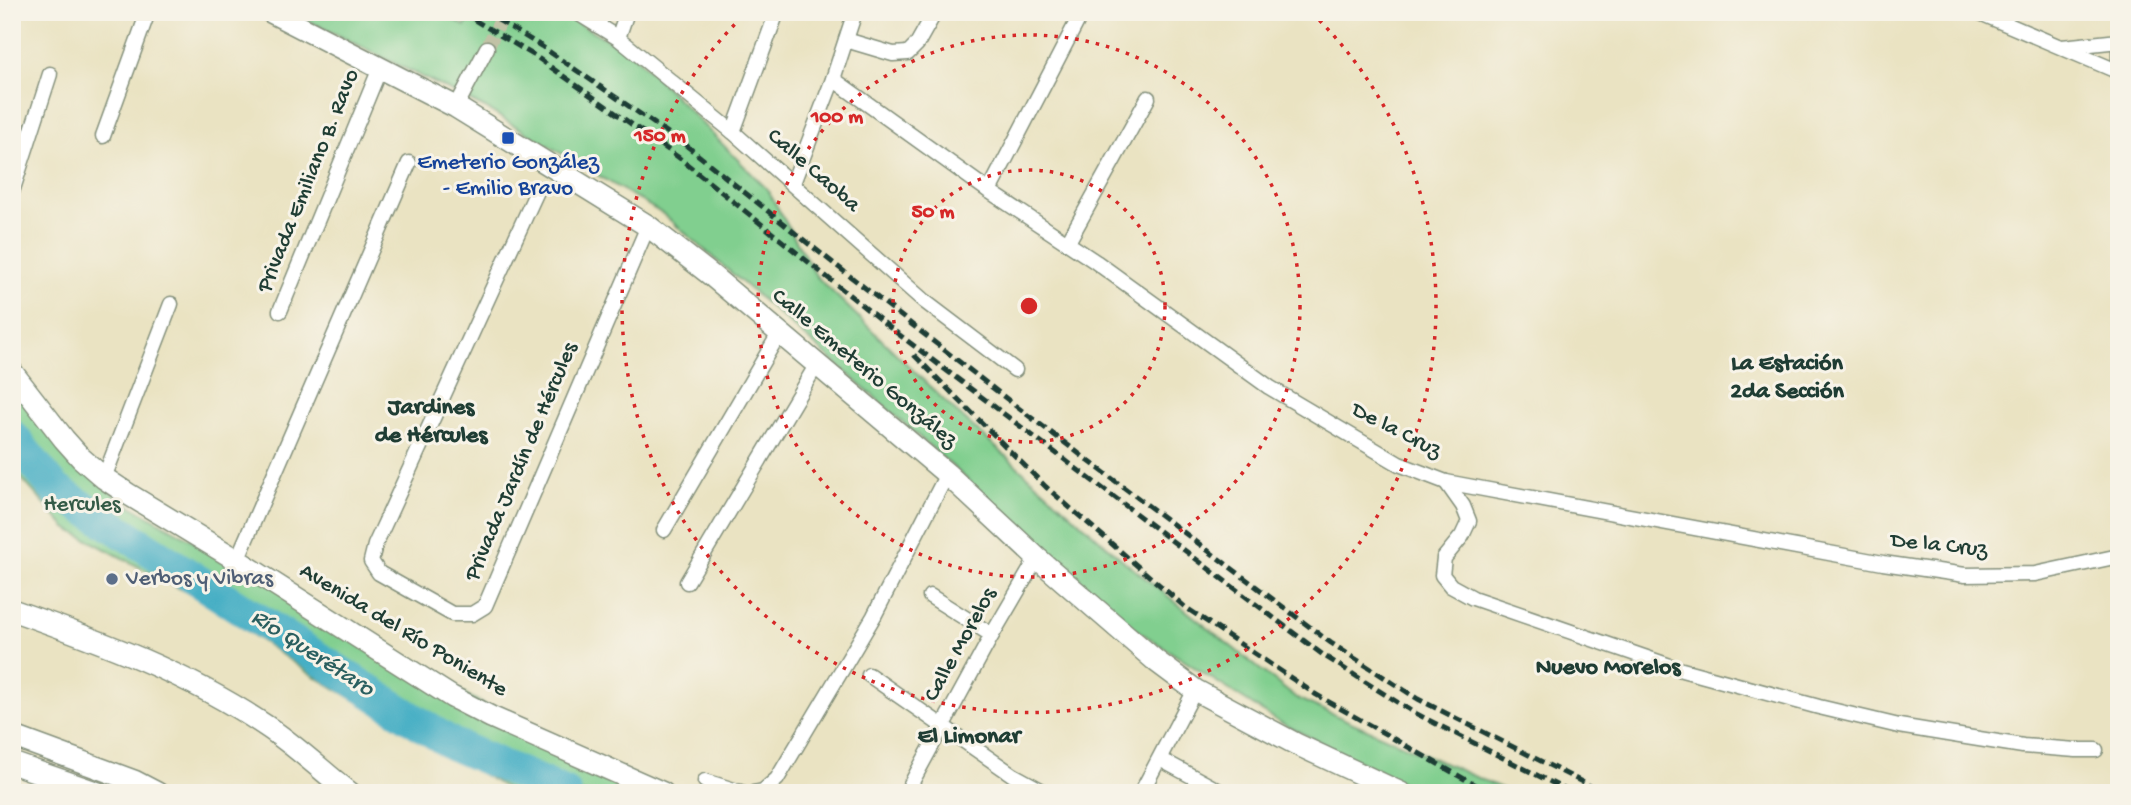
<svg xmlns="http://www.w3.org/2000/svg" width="2131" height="805" font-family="'Gochi Hand',sans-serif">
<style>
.green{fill:#81cf8f;stroke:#508662;stroke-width:2}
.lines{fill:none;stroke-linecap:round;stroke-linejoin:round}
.river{stroke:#45aec4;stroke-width:33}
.street-tunnel{stroke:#c1c2a6;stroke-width:14;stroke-dasharray:14 7;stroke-linecap:butt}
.street-casing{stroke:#84907b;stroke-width:17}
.secondary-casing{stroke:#84907b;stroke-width:24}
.street{stroke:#fff;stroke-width:14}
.secondary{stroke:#fff;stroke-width:21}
.rail{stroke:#1f3d34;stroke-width:5;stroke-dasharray:10 5;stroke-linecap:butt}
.ring{fill:none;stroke:#d62828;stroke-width:3.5;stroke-dasharray:3.5 7}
.transit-dot{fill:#1a4fb4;stroke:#f7f3e8;stroke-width:2.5}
.service-dot{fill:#5c6f8a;stroke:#f7f3e8;stroke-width:2.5}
.labels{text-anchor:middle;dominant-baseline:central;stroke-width:6;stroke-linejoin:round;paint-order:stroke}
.transit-label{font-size:23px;fill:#164399;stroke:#f7f3e8}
.street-label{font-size:23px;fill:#1f3d34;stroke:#f7f3e8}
.park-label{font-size:23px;fill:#335a46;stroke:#f7f3e8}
.service-label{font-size:23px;fill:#4e5e75;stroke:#f7f3e8;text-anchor:start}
.neighbourhood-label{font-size:24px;font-weight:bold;fill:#1f3d34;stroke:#f7f3e8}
.water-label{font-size:24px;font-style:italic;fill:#2a5f5f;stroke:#f7f3e8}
.centre{fill:#d62828;stroke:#f7f3e8;stroke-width:3.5}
.ring-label{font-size:21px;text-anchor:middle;font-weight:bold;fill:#d62828;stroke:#f7f3e8;stroke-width:6;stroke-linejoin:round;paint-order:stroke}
</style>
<rect width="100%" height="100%" fill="#f7f3e8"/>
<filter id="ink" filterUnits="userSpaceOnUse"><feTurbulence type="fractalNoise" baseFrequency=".0143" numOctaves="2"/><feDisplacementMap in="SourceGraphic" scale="14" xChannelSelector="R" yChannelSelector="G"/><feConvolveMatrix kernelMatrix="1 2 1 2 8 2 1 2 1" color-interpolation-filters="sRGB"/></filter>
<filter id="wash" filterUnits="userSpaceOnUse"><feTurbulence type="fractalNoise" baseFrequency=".00686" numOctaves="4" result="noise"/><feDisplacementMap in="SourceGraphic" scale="28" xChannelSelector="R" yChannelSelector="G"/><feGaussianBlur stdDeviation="1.57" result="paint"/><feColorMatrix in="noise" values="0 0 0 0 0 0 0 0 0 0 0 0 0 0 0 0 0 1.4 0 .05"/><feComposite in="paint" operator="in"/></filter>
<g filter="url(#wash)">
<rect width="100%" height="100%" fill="#eae3c2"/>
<g class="green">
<polygon points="291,12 439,12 465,26 477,12 558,12 633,54 767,189 816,276 954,410 1125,562 1296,698 1512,793 1423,793 1277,721 1134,628 862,386 663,214 485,108"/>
<polygon points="12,387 117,498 641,793 516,793 508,789 307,672 205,602 66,528 15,471 12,480"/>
</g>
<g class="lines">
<polyline class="river" points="12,436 55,489 452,744 565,793"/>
</g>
</g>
<g filter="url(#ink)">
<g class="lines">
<polyline class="street-tunnel" points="487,48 505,12"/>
<defs>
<g id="street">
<polyline points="576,12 618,38 733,132 924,301 1015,370"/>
<polyline points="1978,12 2119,72"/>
<polyline points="598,26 603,12"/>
<polyline points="618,38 627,12"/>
<polyline points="846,40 893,54 908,53 917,44 935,12"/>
<polyline points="2062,47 2119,41"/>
<polyline points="2119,51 2119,59"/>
<polyline points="833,79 989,191 1096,262 1269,387 1399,464 1446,482 1883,563 1965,575 2035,574 2119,556"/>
<polyline points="456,107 487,48"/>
<polyline points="733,132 777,12"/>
<polyline points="103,136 148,12"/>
<polyline points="793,183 833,79 855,12"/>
<polyline points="538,189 375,545 371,561 379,573 452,614 472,614 485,606 648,226"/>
<polyline points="989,191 1082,12"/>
<polyline points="12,192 50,74"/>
<polyline points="1068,242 1148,98"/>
<polyline points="280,311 380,68"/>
<polyline points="104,478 171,304"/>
<polyline points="1446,482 1463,506 1469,521 1462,536 1444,558 1442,575 1451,586 1473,598 1682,670 1819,707 1899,726 1960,736 2023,746 2076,750 2096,750"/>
<polyline points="664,530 780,332"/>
<polyline points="237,560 409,163"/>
<polyline points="687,582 817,364"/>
<polyline points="930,596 992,635"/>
<polyline points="869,675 1013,775 1046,793"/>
<polyline points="1160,759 1223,793"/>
<polyline points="705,781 744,793"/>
<polyline points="753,793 763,791 777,779 874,616 947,474"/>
<polyline points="906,793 992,635 1037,558"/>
<polyline points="1141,793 1195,690"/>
</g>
<g id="secondary">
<polyline points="271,12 456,107 648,226 711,275 947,474 1037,558 1156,661 1195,690 1296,744 1401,793"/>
<polyline points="12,372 64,439 81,458 104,478 128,494 237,560 452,697 491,717 663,793"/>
<path d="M12 610C100 641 188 673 266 726 295 745 322 771 350 793"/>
<polyline points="12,736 134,781 157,793"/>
<polyline points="12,763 98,793"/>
</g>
</defs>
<use href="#street" class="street-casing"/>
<use href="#secondary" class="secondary-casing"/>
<use href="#street" class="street"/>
<use href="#secondary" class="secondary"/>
<g class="rail">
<polyline points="461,12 535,56 678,157 889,327 1323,655 1411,711 1572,793"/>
<polyline points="485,12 541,46 687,146 800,237 1021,410 1331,643 1418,699 1604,793"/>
<polyline points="914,355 1046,487 1185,607 1315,694 1475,785 1495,793"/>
</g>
</g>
</g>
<g class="ring">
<circle cx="1029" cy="306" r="136"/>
<circle cx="1029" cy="306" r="271"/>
<path d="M1312 13A407 407 0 1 1 746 13"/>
</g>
<rect class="transit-dot" x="501" y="131" width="14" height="14" rx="3.5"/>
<circle class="service-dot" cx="112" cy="579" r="7"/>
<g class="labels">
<g class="transit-label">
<text x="508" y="163">Emeterio González<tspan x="508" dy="26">- Emilio Bravo</tspan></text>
</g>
<g class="street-label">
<text transform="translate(813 171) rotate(41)">Calle Caoba</text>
<text transform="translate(309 181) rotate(-68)">Privada Emiliano B. Ravo</text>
<text transform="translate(864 369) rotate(40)">Calle Emeterio González</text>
<text transform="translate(1396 431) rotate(27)">De la Cruz</text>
<text transform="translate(522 462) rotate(-67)">Privada Jardín de Hércules</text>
<text transform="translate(1939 546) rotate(6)">De la Cruz</text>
<text transform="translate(403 631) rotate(31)">Avenida del Río Poniente</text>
<text transform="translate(961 645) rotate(-61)">Calle Morelos</text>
</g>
<g class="park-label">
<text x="82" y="505">Hercules</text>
</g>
<g class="service-label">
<text x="126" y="579">Verbos y Vibras</text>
</g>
<g class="neighbourhood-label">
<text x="1787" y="364">La Estación<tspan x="1787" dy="28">2da Sección</tspan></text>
<text x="431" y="408">Jardines<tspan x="431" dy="28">de Hércules</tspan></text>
<text x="1608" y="668">Nuevo Morelos</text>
<text x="969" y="737">El Limonar</text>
</g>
<g class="water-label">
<text transform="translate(312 654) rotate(33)">Río Querétaro</text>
</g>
</g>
<circle cx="1029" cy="306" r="10" class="centre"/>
<g class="ring-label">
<text x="837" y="122">100 m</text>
<text x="660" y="141">150 m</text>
<text x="933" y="217">50 m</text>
</g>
<rect width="2131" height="805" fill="none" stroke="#f7f3e8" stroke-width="42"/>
</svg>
